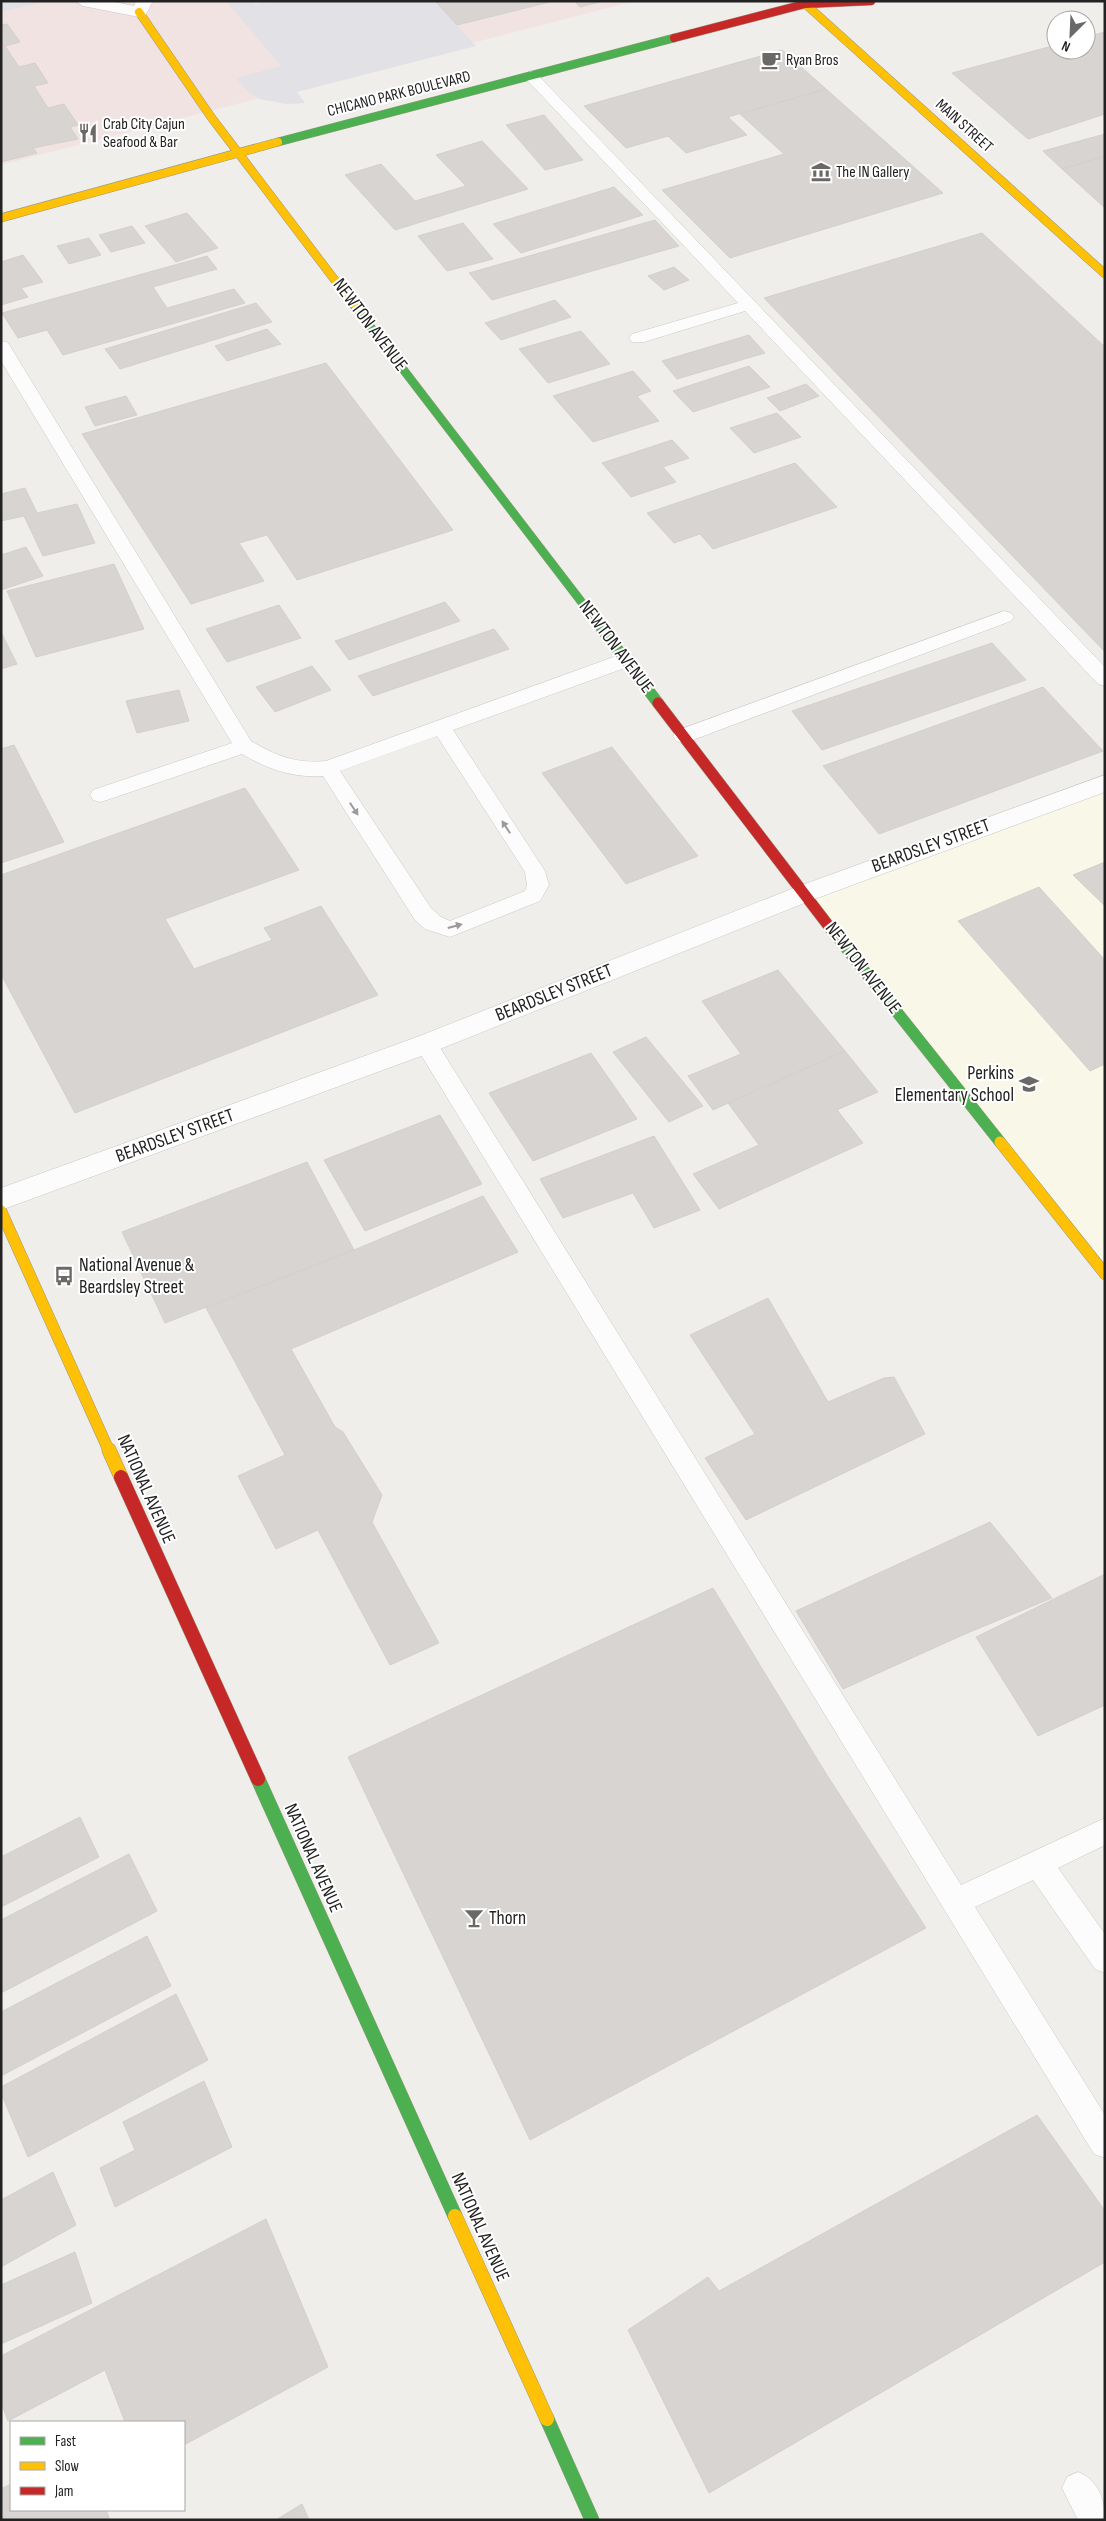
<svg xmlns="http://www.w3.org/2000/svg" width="1106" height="2521" font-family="'Sofia Sans Condensed',sans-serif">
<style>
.commercial{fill:#f1e3e1}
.education{fill:#f8f7e8}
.plaza{fill:#e2e1e5}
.building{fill:#d7d4d2;stroke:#d3d0cc}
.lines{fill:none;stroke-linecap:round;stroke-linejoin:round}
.lane-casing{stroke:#c9c8c7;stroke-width:1}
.street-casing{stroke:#c9c8c7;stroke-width:1}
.fast-far2-casing{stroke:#999a82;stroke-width:9}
.fast-far1-casing{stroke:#999a82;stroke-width:12}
.fast-casing{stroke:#999a82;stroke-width:15}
.slow-far2-casing{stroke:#999a82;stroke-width:9}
.slow-far1-casing{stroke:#999a82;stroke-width:12}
.slow-casing{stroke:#999a82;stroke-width:15}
.jam-far2-casing{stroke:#999a82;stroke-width:9}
.jam-far1-casing{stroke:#999a82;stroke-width:12}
.jam-casing{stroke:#999a82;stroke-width:15}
.lane{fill:#fdfcfc;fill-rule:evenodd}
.street{fill:#fdfcfc;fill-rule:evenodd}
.fast-far2{stroke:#4caf50;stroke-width:8}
.fast-far1{stroke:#4caf50;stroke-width:11}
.fast{stroke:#4caf50;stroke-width:14}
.slow-far2{stroke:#ffc107;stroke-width:8}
.slow-far1{stroke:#ffc107;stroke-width:11}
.slow{stroke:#ffc107;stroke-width:14}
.jam-far2{stroke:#c62828;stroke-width:8}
.jam-far1{stroke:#c62828;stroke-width:11}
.jam{stroke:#c62828;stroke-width:14}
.oneway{fill:#9a9a9a}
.labels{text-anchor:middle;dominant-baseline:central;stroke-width:4;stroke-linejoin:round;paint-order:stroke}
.far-poi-label{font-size:16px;fill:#222;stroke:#fff;text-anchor:start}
.far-street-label{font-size:16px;fill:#222;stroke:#fff}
.street-label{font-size:19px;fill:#222;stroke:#fff}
.poi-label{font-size:19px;fill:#222;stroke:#fff;text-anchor:start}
</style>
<rect width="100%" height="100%" fill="#f0eeeb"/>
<polygon class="commercial" points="1,1 635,1 1,165"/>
<polygon class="education" points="1105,780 1105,1274 804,894"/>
<g class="plaza">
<polygon points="1,1 47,1 1,12"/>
<polygon points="226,1 251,1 255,5 271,1 435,1 476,46 297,92 305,103 287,104 259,99 248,92 236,78 281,66"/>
</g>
<g class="building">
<polygon points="435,1 554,1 457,25"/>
<polygon points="574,1 604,1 580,7"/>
<polygon points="7,24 20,42 5,46 19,67 35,63 48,83 34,86 48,108 64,104 78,125 70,127 78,139 33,148 37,153 1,162 1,25"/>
<polygon points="1105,32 1105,114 1028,139 952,73 1056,45 1056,50 1086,50 1086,37"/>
<polygon points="782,50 826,89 728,117 747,135 686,153 668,136 626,148 584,106"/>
<polygon points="826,89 943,193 730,258 662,190 784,154 740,114"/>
<polygon points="544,115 583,160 545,170 506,125"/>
<polygon points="1105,134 1105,156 1062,169 1043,151"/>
<polygon points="482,141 528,189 395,230 345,175 381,164 415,201 466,186 436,155"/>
<polygon points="1105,156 1105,208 1062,169"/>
<polygon points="614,187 643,215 521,253 493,224"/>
<polygon points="187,213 218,248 176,262 145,226"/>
<polygon points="655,220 679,246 492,300 469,273"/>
<polygon points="463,223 493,259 447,271 418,236"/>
<polygon points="132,226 145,243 111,252 99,235"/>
<polygon points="982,233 1105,347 1105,652 764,298"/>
<polygon points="89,238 101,255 69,264 57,246"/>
<polygon points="23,255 43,282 21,288 28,297 1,305 1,262"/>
<polygon points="207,256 217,269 153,287 167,308 234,289 245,303 63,355 47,330 18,338 2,313"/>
<polygon points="674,267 689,280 664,290 648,276"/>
<polygon points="555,300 571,317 501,340 485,323"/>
<polygon points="256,303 272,322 120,369 105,349"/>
<polygon points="267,329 281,344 227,361 215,346"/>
<polygon points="581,331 610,364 548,383 519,349"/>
<polygon points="749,335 765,353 677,379 662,361"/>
<polygon points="326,363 453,530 297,580 267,535 239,543 264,581 191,604 82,434"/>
<polygon points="749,366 770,387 693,412 673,391"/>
<polygon points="633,371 651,391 637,396 659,421 593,442 553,396"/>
<polygon points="806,384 819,396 780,411 767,398"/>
<polygon points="126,396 137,415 95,426 85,407"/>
<polygon points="777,413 801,437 754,453 730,428"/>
<polygon points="672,440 689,458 663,467 676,482 631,497 602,463"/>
<polygon points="795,463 837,507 713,549 700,534 674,543 647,513"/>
<polygon points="25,488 37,513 77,504 95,543 43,556 24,516 1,521 1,494"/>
<polygon points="26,547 43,576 1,590 1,555"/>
<polygon points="114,564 144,629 36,657 7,591"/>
<polygon points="445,602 460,621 349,660 335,641"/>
<polygon points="279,605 301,638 227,662 206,629"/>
<polygon points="494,629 509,649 373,696 358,676"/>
<polygon points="1,632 17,664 1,669"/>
<polygon points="992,643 1026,680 822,750 792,711"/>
<polygon points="312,666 331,690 275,712 256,687"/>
<polygon points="1043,687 1103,751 879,834 823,766"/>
<polygon points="179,690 189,721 137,733 126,701"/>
<polygon points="14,745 64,842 1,863 1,749"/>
<polygon points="612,747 698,856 626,884 542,773"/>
<polygon points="245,788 299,870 165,919 194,969 272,940 264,928 321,906 378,995 75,1113 1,974 1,875"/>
<polygon points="1105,862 1105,906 1073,875"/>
<polygon points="1039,887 1105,960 1105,1064 1090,1071 958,921"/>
<polygon points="778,970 845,1051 713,1110 688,1076 741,1054 702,1001"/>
<polygon points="646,1037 703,1106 669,1122 613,1052"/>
<polygon points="845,1051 878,1092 837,1110 863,1143 719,1209 693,1174 759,1145 728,1103"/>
<polygon points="591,1053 637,1119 533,1161 489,1093"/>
<polygon points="440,1115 482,1184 365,1231 324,1160"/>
<polygon points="654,1136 700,1210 654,1228 633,1193 563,1218 540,1179"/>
<polygon points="307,1162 354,1250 165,1323 122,1232"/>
<polygon points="483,1196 518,1252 291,1349 335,1427 343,1432 382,1495 372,1522 439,1643 390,1665 318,1530 276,1549 238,1476 285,1455 206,1308 354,1250"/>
<polygon points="768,1298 828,1402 884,1378 894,1377 925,1434 746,1520 705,1458 755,1434 690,1335"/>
<polygon points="990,1522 1052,1598 965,1634 843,1689 796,1611"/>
<polygon points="1105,1574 1105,1705 1038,1736 976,1637"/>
<polygon points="713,1588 825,1772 926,1928 530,2140 348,1757"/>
<polygon points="80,1817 99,1857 1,1907 1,1857"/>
<polygon points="129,1854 157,1911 1,1993 1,1920"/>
<polygon points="147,1936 171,1986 1,2076 1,2012"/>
<polygon points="176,1994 208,2060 28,2157 1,2093 1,2087"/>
<polygon points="204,2081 232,2147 115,2207 100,2168 135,2150 123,2122"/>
<polygon points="1037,2115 1105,2211 1105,2262 709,2493 628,2330 708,2277 719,2291"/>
<polygon points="53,2172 76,2225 1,2267 1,2200"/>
<polygon points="266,2219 328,2367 184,2445 184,2422 125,2422 105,2370 8,2421 1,2402 1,2356"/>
<polygon points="75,2252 92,2303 1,2344 1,2285"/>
<polygon points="11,2484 11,2510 106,2510 110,2520 1,2520 1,2489"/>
<polygon points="302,2504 309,2520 276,2520"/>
</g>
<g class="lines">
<defs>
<g id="lane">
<polygon points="531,71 536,73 1105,667 1105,686 1098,684 745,311 644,342 632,342 629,338 632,334 738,303 526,79 523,76"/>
<path d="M1 341 7 342 10 346 251 741C277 756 296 764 326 761L619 655 626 653 633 655 636 660 633 665 453 730 545 871 549 885 540 901 450 937 425 929 415 920 323 776C292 778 268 769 242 754L107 800 100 802 93 800 90 795 93 790 232 743 1 361ZM437 736 525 872 527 885 525 891 450 921 441 917 431 908 340 771Z"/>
<polygon points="1004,611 1011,613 1014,617 1011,621 690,741 683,743 676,741 673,736 676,731"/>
<polygon points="426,1035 434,1038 961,1885 1105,1818 1105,1845 1058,1868 1105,1934 1105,1973 1095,1969 1033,1880 975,1907 1105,2115 1105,2158 1094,2154 418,1050 415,1044 418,1038"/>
<path d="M1078 2472C1098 2480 1105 2499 1105 2520H1078L1062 2488 1067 2477Z"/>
</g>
<g id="street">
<polygon points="75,1 110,1 134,6 136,1 153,1 145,16 139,17 83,6"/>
<polygon points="1105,775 1105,792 812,900 435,1051 1,1210 1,1188 417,1037 794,888"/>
</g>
<g id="fast-far2">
<polyline points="278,142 674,38"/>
<polyline points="353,304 603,630"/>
</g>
<g id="fast-far1">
<polyline points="602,629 658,703"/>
<polyline points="831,929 1000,1142"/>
</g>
<g id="fast">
<polyline points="258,1779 455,2216"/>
<polyline points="547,2419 592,2520"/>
</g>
<g id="slow-far2">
<polyline points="802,1 1105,274"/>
<polyline points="139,12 211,117 353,304"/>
<polyline points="1,218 278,142"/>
</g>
<g id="slow-far1">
<polyline points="1000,1142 1105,1274"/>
<polyline points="1,1211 109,1451"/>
</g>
<g id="slow">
<polyline points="109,1450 121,1477"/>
<polyline points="455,2216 547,2419"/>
</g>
<polyline id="jam-far2" points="674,38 805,4 871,1"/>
<polyline id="jam-far1" points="658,703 831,929"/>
<polyline id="jam" points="121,1477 258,1779"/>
</defs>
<use href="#lane" class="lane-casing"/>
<use href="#street" class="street-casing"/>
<use href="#fast-far2" class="fast-far2-casing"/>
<use href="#fast-far1" class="fast-far1-casing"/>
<use href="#fast" class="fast-casing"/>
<use href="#slow-far2" class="slow-far2-casing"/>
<use href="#slow-far1" class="slow-far1-casing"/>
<use href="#slow" class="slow-casing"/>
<use href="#jam-far2" class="jam-far2-casing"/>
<use href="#jam-far1" class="jam-far1-casing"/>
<use href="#jam" class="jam-casing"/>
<use href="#lane" class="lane"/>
<use href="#street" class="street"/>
<use href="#fast-far2" class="fast-far2"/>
<use href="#fast-far1" class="fast-far1"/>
<use href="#fast" class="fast"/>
<use href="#slow-far2" class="slow-far2"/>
<use href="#slow-far1" class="slow-far1"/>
<use href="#slow" class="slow"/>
<use href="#jam-far2" class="jam-far2"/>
<use href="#jam-far1" class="jam-far1"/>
<use href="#jam" class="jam"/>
</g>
<defs><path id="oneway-solid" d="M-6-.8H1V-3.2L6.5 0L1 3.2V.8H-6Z" transform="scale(1.25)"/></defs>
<g class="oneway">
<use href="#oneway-solid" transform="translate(354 809) rotate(57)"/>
<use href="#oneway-solid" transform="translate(506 827) rotate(-123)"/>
<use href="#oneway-solid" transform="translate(455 926) rotate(-15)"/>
</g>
<defs>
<symbol id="cafe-bare" viewBox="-9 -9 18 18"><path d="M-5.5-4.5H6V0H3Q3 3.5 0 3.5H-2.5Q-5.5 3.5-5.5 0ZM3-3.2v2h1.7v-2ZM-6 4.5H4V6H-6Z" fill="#6a6968" stroke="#fff" stroke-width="2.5" paint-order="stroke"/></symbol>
<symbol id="restaurant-bare" viewBox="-9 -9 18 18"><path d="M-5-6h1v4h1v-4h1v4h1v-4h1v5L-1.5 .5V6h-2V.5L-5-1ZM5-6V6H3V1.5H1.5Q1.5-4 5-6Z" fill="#6a6968" stroke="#fff" stroke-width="2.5" paint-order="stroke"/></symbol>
<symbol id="museum-bare" viewBox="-9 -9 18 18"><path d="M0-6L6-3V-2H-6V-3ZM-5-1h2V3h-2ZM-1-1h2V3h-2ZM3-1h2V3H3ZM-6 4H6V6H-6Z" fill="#6a6968" stroke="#fff" stroke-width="2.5" paint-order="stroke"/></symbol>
<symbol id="school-bare" viewBox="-9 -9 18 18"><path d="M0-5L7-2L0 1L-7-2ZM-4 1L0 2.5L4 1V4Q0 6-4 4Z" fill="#6a6968" stroke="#fff" stroke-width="2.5" paint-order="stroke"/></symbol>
<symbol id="bus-bare" viewBox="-9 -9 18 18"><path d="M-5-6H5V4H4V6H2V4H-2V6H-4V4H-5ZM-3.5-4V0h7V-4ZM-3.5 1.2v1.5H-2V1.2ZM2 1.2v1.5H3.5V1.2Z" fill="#6a6968" stroke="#fff" stroke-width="2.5" paint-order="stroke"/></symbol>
<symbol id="bar-bare" viewBox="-9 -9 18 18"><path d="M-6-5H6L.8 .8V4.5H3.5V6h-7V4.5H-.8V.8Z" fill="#6a6968" stroke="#fff" stroke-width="2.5" paint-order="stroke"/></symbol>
</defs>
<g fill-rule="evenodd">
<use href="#cafe-bare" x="757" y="46" width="28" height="28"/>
<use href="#restaurant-bare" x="74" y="119" width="28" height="28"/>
<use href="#museum-bare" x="807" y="158" width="28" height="28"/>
<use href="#school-bare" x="1015" y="1070" width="28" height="28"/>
<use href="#bus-bare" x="50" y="1262" width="28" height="28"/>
<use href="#bar-bare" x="460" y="1904" width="28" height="28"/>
</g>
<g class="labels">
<g class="far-poi-label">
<text x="786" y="60">Ryan Bros</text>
<text x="103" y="124">Crab City Cajun<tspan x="103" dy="18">Seafood &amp; Bar</tspan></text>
<text x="836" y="172">The IN Gallery</text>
</g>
<g class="far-street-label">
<text transform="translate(399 94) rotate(-14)">CHICANO PARK BOULEVARD</text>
<text transform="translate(964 126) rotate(42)">MAIN STREET</text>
</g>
<g class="street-label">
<text transform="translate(370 325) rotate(53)">NEWTON AVENUE</text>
<text transform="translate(616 647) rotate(53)">NEWTON AVENUE</text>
<text transform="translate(931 846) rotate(-20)">BEARDSLEY STREET</text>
<text transform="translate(863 968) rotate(52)">NEWTON AVENUE</text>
<text transform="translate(554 993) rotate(-22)">BEARDSLEY STREET</text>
<text transform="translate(175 1136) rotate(-20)">BEARDSLEY STREET</text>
<text transform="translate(146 1489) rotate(66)">NATIONAL AVENUE</text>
<text transform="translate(313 1858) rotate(66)">NATIONAL AVENUE</text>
<text transform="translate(480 2227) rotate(66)">NATIONAL AVENUE</text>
</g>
<g class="poi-label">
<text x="1014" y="1073" text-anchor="end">Perkins<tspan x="1014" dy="22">Elementary School</tspan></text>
<text x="79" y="1265">National Avenue &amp;<tspan x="79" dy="22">Beardsley Street</tspan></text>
<text x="489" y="1918">Thorn</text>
</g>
</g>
<rect width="1106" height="2521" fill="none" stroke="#222222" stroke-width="5"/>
<rect x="10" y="2421" width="175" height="90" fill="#ffffff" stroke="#a7a7a7"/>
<rect x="20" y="2437" width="25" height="8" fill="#4caf50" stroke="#a7a7a7"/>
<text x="55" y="2446" font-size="15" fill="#222222">Fast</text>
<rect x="20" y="2462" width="25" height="8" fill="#ffc107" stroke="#a7a7a7"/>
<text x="55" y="2471" font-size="15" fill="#222222">Slow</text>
<rect x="20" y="2487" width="25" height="8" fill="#c62828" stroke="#a7a7a7"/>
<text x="55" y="2496" font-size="15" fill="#222222">Jam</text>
<g transform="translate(1071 35) rotate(204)"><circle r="24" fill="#ffffff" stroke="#a7a7a7"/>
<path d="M0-4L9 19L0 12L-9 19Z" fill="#6a6968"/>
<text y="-8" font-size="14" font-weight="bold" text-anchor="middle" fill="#222222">N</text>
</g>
</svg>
